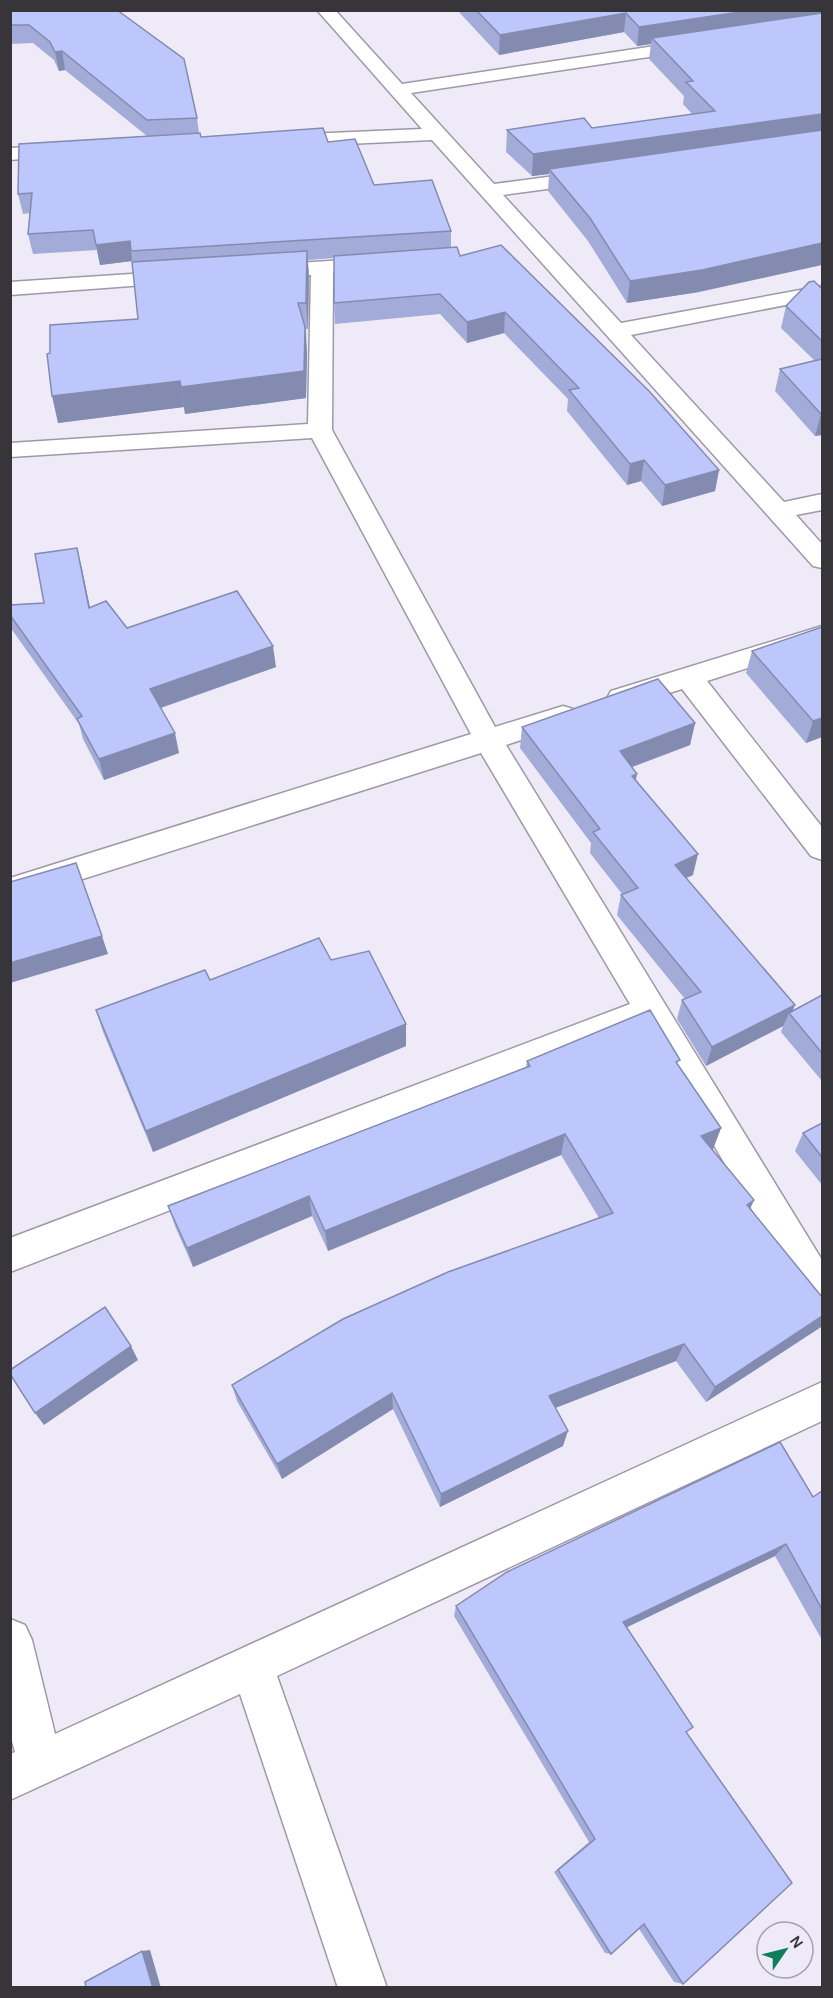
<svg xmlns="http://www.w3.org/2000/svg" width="833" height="1998" font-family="Karla,sans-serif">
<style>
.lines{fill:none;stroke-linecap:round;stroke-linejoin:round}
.minor-casing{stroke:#9e99a5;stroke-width:3}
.minor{fill:#fff;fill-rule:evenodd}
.wall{fill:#a3abd8}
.shaded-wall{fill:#848bb0}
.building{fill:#bdc7fb;stroke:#848bb0;stroke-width:1.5}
</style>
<rect width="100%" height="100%" fill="#efeaf7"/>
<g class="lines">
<defs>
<g id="minor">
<polygon points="317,10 335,10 402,84 695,40 701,41 704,45 701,49 695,50 411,93 494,184 592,171 599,173 602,177 599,181 592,183 503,195 621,323 822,286 822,298 631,335 784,502 822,494 822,510 796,515 822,544 822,568 813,566 432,140 283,147 276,145 273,141 276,137 283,135 422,129"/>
<polygon points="64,145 71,147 74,151 71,155 10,160 10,148"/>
<polygon points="378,258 386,259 389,264 386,269 333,273 332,430 495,727 563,706 573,709 577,716 573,723 506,745 822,1260 822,1311 809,1306 644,1027 10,1272 10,1238 630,1004 481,753 10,902 10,878 471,734 312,438 10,457 10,443 308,424 311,275 264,277 256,276 253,271 256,266 264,265"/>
<polygon points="177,271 185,272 188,277 185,282 10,295 10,282"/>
<polygon points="822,626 822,644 707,681 822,827 822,860 811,856 682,689 621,708 611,705 607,698 611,691"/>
<polygon points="822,1382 822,1421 277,1676 387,1988 338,1988 240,1694 10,1800 10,1754 15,1752 10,1734 10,1619 25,1625 32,1640 55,1734"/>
</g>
</defs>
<use href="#minor" class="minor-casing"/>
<use href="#minor" class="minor"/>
</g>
<g class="wall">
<polygon points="10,10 197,118 199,133 201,137 328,142 374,185 451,231 451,248 719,470 715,491 662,506 641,481 627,485 567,411 568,399 504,333 467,343 440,314 335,324 334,303 334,258 308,260 309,277 308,329 306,329 307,353 306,398 185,414 184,407 58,423 50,353 138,319 132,261 100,265 97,250 33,254 28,234 30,213 23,214 18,194 147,136 65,70 59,71 54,60 33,43 10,44"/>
<polygon points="457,10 822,10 699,292 627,303 588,241 548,191 549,174 532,176 506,152 507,130 592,128 692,114 683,104 684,96 649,59 651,44 637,46 624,32 499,55"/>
<polygon points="822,289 822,435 815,436 775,391 780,369 815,361 781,328 786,306"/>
<polygon points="82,569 90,607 127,628 276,667 161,708 179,753 104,780 83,739 79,724 10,627 10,605 44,603"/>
<polygon points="822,627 822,737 806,743 746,673 752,651"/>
<polygon points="695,723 690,745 632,767 636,781 693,875 686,878 793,1010 822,995 822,1081 781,1032 783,1026 706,1066 677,1019 682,1000 685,999 617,915 621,895 622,894 590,853 591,843 520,748 522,727"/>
<polygon points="331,960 406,1046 153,1152 103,1032 96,1010 210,980"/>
<polygon points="527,1061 679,1066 721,1128 713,1149 711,1149 754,1200 750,1209 821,1327 706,1402 676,1361 555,1408 563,1446 440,1507 393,1409 282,1479 237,1401 232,1385 599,1218 561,1155 328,1251 312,1216 193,1267 175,1226 168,1206 526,1067"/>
<polygon points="822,1123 822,1185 795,1151 803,1133"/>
<polygon points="822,1491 822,1640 775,1556 627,1627 686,1732 683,1984 674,1982 639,1929 611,1954 605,1953 554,1872 589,1842 454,1616 456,1606 813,1497"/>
</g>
<g class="shaded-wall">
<polygon points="753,10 822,10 822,13 652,38 651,44 637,46 639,27"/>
<polygon points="626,13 624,32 499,55 500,35"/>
<polygon points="62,51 65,70 59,71 55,52"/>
<polygon points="822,114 822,135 549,169 549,174 532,176 533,154"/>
<polygon points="130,241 132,261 100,265 96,245"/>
<polygon points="822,243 822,265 699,292 627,303 630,281"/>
<polygon points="307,251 309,277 308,329 306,303"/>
<polygon points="505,312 504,333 467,343 467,322"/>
<polygon points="305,327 307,353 306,398 185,414 181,387"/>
<polygon points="180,381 184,407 58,423 52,396"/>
<polygon points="821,414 822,414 822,435 815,436"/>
<polygon points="644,460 641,481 627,485 630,464"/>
<polygon points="719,470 715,491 662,506 665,485"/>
<polygon points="77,548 82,569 94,629 89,608"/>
<polygon points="273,646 276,667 154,710 150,689"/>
<polygon points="822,718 822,737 806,743 813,721"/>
<polygon points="695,723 690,745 616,773 620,751"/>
<polygon points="175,733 179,753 104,780 99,759"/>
<polygon points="637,774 633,795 632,776"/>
<polygon points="698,854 693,875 670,885 675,865"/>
<polygon points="102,936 108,954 10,983 10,963"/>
<polygon points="795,1005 791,1015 789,1013 783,1026 706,1066 712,1047"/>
<polygon points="406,1024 406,1046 153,1152 146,1131"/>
<polygon points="721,1128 713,1149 693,1157 701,1136"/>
<polygon points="565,1134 561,1155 328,1251 325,1231"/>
<polygon points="309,1196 312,1216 193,1267 187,1248"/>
<polygon points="754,1200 745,1220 747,1205"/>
<polygon points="822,1316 822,1325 821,1327 706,1402 715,1387"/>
<polygon points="684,1344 676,1361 545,1412 549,1396"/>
<polygon points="131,1346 138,1360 44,1425 35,1413"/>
<polygon points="392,1393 393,1409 282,1479 277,1464"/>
<polygon points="568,1431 563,1446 440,1507 441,1494"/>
<polygon points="786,1544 775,1556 617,1632 623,1622"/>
<polygon points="150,1950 161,1988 153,1988 142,1951"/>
</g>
<g class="building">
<polygon points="10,10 117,10 184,59 197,118 147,120 62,51 55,52 50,42 29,25 10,25"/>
<polygon points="476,10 753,10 639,27 626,13 500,35"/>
<polygon points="822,13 822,114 533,154 507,130 584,118 592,128 715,111 686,82 693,81 652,38"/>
<polygon points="323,128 328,142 355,139 374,185 432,180 451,231 131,251 130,241 96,245 93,230 28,234 32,193 18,194 19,144 200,133 201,137"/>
<polygon points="822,130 822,243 702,270 630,281 590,218 549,169"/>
<polygon points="501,245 649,391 719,470 665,485 644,460 630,464 569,390 579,388 505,312 467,322 440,294 334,303 334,256 457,247 460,256"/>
<polygon points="307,251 306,303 298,303 305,327 304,371 181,387 180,381 52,396 47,354 50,353 50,325 138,319 132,262"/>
<polygon points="814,281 822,289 822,341 786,306 809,282"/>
<polygon points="822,359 822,414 821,414 780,369"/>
<polygon points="77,548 89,608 106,601 127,628 237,591 273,646 150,689 175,733 99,759 77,719 82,716 10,615 10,605 44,603 35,554"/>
<polygon points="822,627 822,718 813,721 752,651"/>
<polygon points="658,679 695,723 620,751 637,774 632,776 698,854 675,865 795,1005 712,1047 682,1000 701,992 621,895 638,888 593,832 600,829 522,727"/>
<polygon points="76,863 102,936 10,963 10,882"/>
<polygon points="319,938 331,960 369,951 406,1024 146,1131 96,1010 205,970 210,980"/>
<polygon points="822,995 822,1053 789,1013"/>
<polygon points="650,1010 680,1060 676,1062 721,1128 701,1136 754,1200 747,1205 822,1297 822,1316 715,1387 684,1344 549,1396 568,1431 441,1494 392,1393 277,1464 232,1385 343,1319 448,1272 613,1213 565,1134 325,1231 309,1196 187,1248 168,1206 530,1066 527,1061"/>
<polygon points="822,1123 822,1157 803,1133"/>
<polygon points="105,1307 131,1346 35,1413 10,1374 10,1370"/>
<polygon points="780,1442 813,1497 822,1491 822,1609 786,1544 623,1622 693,1727 686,1732 792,1883 683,1984 644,1924 611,1954 558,1870 595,1839 456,1606 507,1572"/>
<polygon points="142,1951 153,1988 86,1988 85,1982"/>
</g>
<rect width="833" height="1998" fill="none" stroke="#37353a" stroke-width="24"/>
<g transform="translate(785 1950) rotate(55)"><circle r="28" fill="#efeaf7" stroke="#a5a2ab" stroke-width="1.5"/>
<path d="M0-4.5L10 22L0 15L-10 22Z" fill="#0d7f5d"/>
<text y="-9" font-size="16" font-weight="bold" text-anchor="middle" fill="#37353a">N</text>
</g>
</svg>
